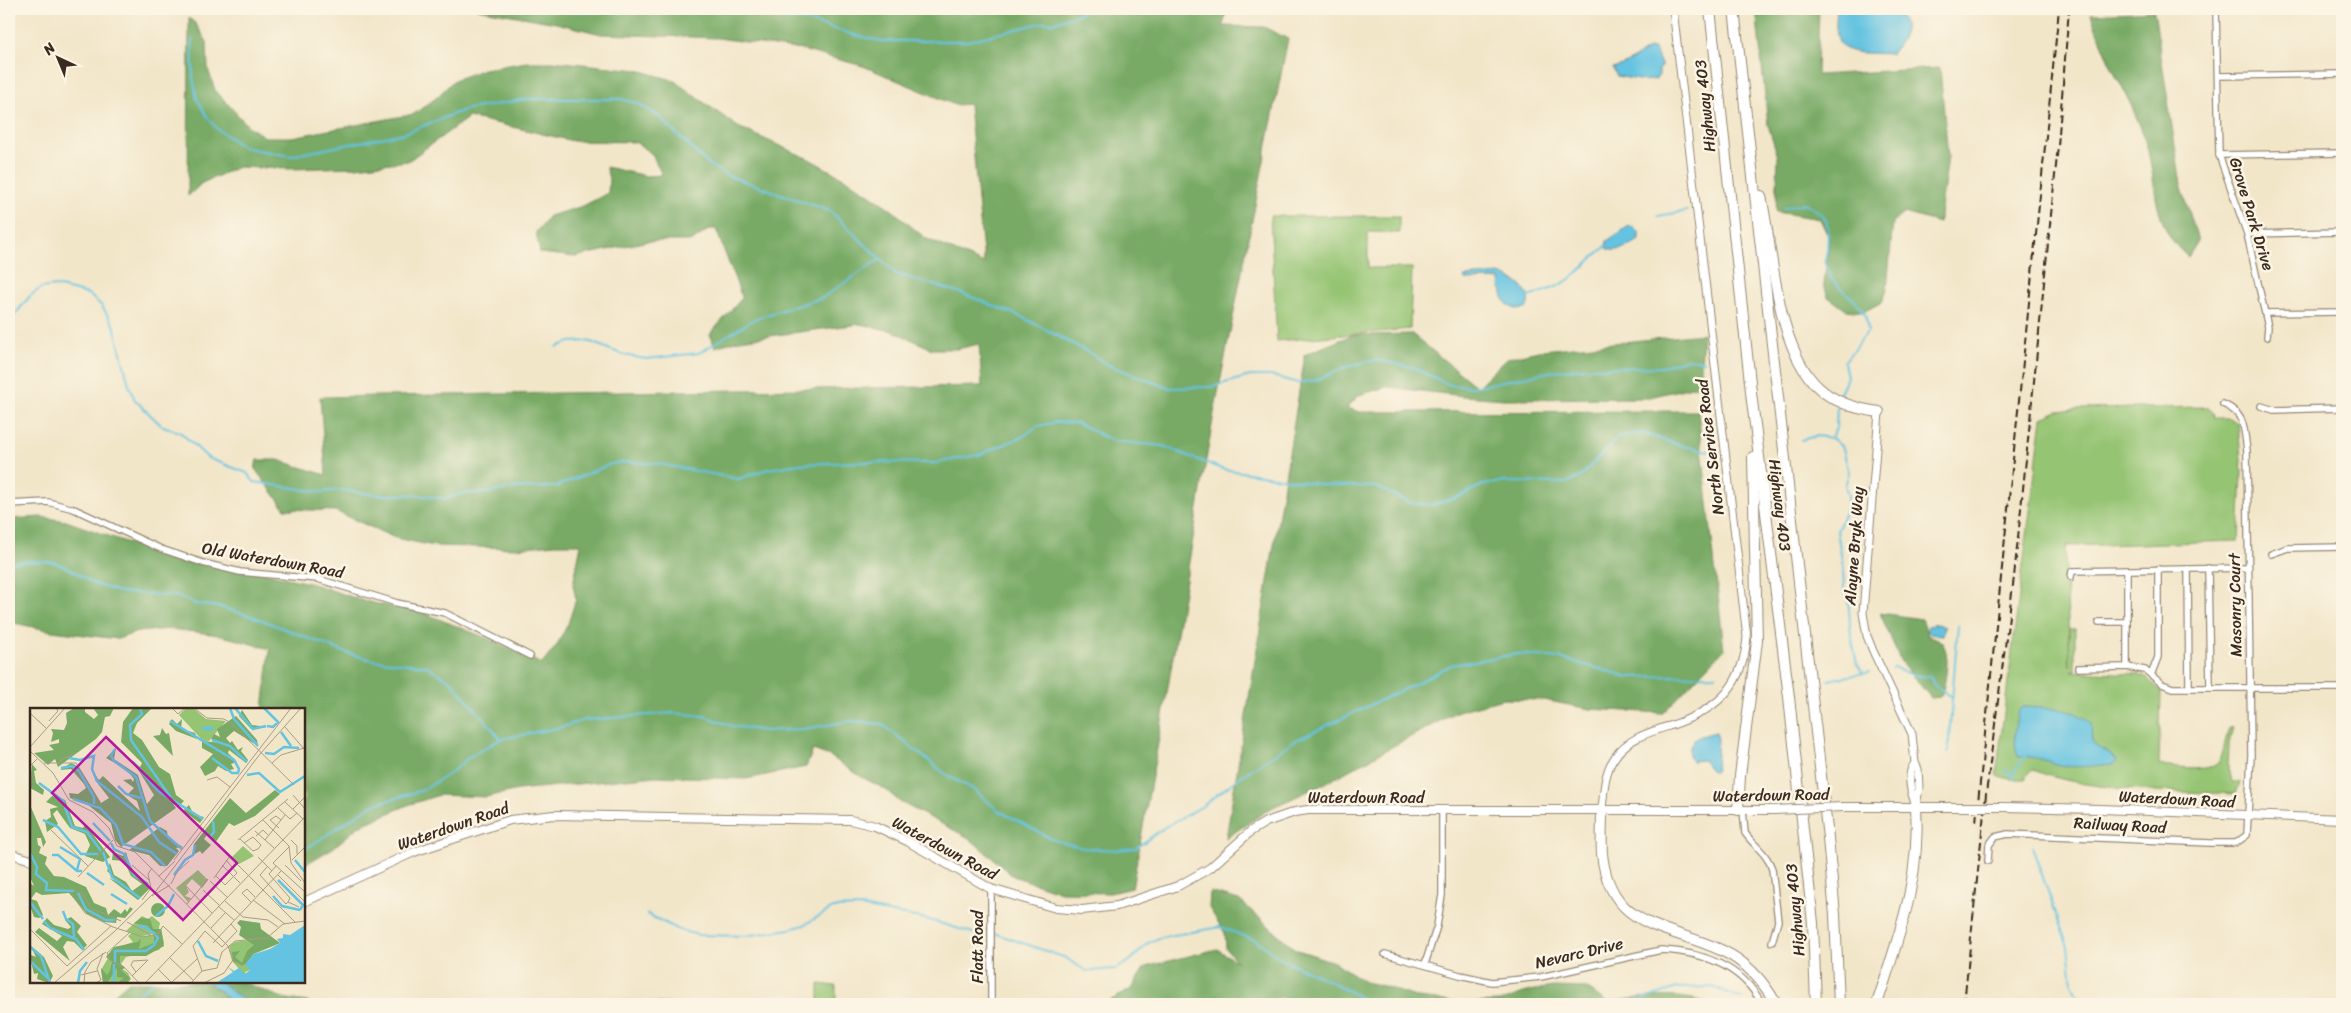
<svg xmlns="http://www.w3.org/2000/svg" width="2351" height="1013" font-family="Sriracha,sans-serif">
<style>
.green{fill:#95c473;stroke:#687748}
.forest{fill:#78aa65;stroke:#5a6a42}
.water{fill:#63c3e1;stroke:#4f7680}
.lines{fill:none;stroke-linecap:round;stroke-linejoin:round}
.stream{stroke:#63c3e1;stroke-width:2}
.minor-casing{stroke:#968874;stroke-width:8}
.tertiary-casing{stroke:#968874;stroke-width:9}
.secondary-casing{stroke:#968874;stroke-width:10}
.motorway-casing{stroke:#968874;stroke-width:12}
.minor{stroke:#fff;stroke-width:5.5}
.tertiary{stroke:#fff;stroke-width:7}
.secondary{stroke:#fff;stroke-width:8}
.motorway{stroke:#fff;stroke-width:10}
.rail{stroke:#3b2a1e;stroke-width:2;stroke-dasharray:8 4;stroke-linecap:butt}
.secondary-bridge-casing{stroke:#968874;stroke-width:10;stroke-linecap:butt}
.secondary-bridge{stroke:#fff;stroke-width:8}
.labels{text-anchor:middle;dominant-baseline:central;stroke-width:5;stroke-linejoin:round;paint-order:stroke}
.street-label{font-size:16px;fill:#3b2a1e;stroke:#fcf5e5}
.inset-river{fill:none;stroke:#63c3e1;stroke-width:2.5}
.inset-road{fill:none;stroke:#a99b85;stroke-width:1}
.view{fill:#b5179e;fill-opacity:0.15;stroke:#b5179e;stroke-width:2.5}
.inset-edge{fill:none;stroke:#3b2a1e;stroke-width:2.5}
</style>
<rect width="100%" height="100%" fill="#fcf5e5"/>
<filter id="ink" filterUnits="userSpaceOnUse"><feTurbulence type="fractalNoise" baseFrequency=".02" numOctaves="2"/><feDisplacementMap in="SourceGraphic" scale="10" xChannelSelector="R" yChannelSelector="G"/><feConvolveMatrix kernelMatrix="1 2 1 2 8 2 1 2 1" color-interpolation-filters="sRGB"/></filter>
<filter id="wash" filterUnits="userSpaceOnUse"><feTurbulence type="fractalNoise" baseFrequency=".0096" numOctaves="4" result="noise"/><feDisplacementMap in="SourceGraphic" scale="20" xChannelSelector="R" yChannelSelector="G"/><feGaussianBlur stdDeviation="1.12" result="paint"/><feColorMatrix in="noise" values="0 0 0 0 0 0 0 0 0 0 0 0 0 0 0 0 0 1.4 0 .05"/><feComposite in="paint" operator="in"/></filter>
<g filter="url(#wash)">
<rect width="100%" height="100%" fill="#f2e6c9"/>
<g class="green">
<polygon points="1270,216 1399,216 1399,233 1368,232 1368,268 1412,268 1410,329 1277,341"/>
<path d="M2208 407 2212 410 2215 418H2229L2238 423 2242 472 2239 541 2067 546V544L2065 550 2070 666 2069 629H2075V670L2071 671 2137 674 2150 680 2161 691 2159 765C2171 768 2210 773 2219 762 2223 756 2226 736 2229 728L2233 727 2229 743 2228 771H2230L2232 782H2240L2236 794C2173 791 2091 793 2033 770L2027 775 2026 779H2009L1996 775 2042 418 2058 411 2074 409Z"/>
<polygon points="819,984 836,986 836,1003 819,1002"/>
</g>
<g class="forest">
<polygon points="477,9 1233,9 1227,10 1223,26 1264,27 1288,39 1214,413 1167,693 1132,888 1110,893 1061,892 1013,876 969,838 900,802 886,790 860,776 830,756 813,750 806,767 746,779 656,776 518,790 486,797 439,795 408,805 359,826 333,848 304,865 304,709 263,709 270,649 219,635 170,629 137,632 118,639 52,631 9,622 9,519 41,517 66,521 183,562 262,572 313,584 364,601 424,613 484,637 542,664 557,645 568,624 576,599 573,585 581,544 555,544 517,548 434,546 395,538 335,511 285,509 255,469 257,460 278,460 326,475 320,397 982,386 979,344 957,349 932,349 893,331 860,324 739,340 715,347 710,334 742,298 716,229 710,229 692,241 648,241 575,257 540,253 536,232 549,216 583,206 608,193 609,179 606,167 646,176 662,175 652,154 635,142 573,141 469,117 408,161 356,167 292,169 238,167 202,183 188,196 189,18 196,24 207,42 208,69 215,90 248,126 265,137 292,137 414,114 436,98 454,80 484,69 527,62 564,62 638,70 673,80 738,127 809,159 851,182 891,209 925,238 984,264 969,104 955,105 863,66 802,50 718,38 601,34 556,23"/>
<polygon points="1756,9 1819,9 1817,75 1940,68 1948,157 1939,223 1904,213 1893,222 1887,290 1882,302 1863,312 1846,310 1828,297 1824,284 1829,238 1820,219 1776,212 1778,157 1768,125"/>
<path d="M2154 11 2181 184 2198 241 2188 257C2148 224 2159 178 2143 134 2133 105 2116 78 2104 50 2099 38 2095 26 2091 14Z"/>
<polygon points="1412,334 1477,387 1507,358 1543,350 1703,334 1700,385 1646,398 1504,399 1463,396 1387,387 1359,395 1347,408 1360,412 1698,411 1724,650 1663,713 1589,709 1544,700 1503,699 1458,711 1322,785 1271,808 1226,838 1304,361 1304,355 1352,335"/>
<path d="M1880 613 1922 619 1928 635C1931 637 1936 638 1939 640 1953 650 1945 683 1941 697L1931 698 1901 662Z"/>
<path d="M1210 892 1239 900 1295 949 1334 962 1365 982 1384 986 1418 998 1463 1003 1499 1002 1529 991 1552 987 1587 988 1606 1002C1640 998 1677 991 1710 1004H1303L1279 997 1275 1004H1103L1130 990 1145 967 1217 949 1237 962 1226 948 1225 933 1209 908Z"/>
<polygon points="129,982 208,982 221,992 232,1004 97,1004 109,999"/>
<polygon points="221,982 243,982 282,998 320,1004 248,1004"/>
<polygon points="592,999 671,1004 585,1004"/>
</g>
<g class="water">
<path d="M1837 9H1897C1909 30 1906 35 1891 54 1851 52 1831 58 1837 9Z"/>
<polygon points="1650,48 1655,50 1662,67 1659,69 1659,75 1656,79 1644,81 1617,76 1613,68 1627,63"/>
<path d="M1629 226 1634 227 1639 232V240C1630 246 1614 255 1606 247L1607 241Z"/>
<path d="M1500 274C1514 279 1536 291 1526 309 1504 312 1501 295 1500 279L1465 280 1464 277Z"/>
<polygon points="1937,624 1945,627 1943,635 1931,634 1927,631 1928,626"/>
<path d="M2024 707C2047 709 2075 706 2091 724 2092 729 2091 736 2092 740 2096 751 2112 751 2117 761L2113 764C2098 765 2081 768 2065 766 2048 763 2036 755 2018 757 2013 743 2014 724 2019 710Z"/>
<path d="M1716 732 1718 739 1716 770 1713 773 1703 760 1692 761 1689 758C1687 738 1699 736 1716 732Z"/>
<polygon points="208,982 221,982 248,1004 232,1004 221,992"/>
</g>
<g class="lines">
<g class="stream">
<path d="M538 9C579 13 617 14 657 9"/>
<polyline points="729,9 743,10 752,14 808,21 858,36 881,41 968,41 1045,22 1052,23 1093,9"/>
<polyline points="192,40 193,77 197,99 207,116 217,129 243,147 290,156 405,133 464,110 527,99 621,99 639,104 657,115 708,164 726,175 830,211 896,274 961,293 1022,317 1088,352 1108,365 1169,388 1211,387 1250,376 1272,376 1298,383 1317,380 1343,368 1375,360 1412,367 1450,385 1473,387 1554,371 1583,368 1660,367 1688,359 1704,361"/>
<path d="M1784 208 1805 203C1830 217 1829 222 1827 250 1826 254 1825 260 1826 265 1829 283 1846 291 1857 303 1865 310 1867 320 1868 331L1844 362 1847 377 1839 396"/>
<polyline points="1658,216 1687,211"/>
<path d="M1528 297C1543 292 1559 287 1571 278 1584 268 1593 255 1607 246"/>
<polyline points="9,322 30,296 41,288 56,286 88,294 101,305 114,325 129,385 135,400 161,425 181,433 208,458 247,473 254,482 320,492 343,490 379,495 417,495 446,499 463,493 487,493 513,488 555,487 611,464 628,462 660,464 738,479 768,469 799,464 862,462 935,463 979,455 1022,437 1038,426 1056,422 1077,423 1113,441 1163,446 1222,469 1325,485 1377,487 1410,503 1432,505 1458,497 1483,485 1502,482 1566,483 1580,477 1619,436 1642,433 1683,446 1713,452"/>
<polyline points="557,347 569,342 588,341 624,355 646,359 699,353 756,318 822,298 880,259"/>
<polyline points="1832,438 1836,428 1837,406"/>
<polyline points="1801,440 1816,436 1832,438 1843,448 1849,473 1845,486 1848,495 1846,510 1837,531 1843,566 1844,589 1848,597 1851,636 1857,664 1863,673"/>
<polyline points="9,563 24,561 54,562 72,570 92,583 119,592 177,596 196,604 220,607 254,617 344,652 372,660 427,666 452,682 501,739"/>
<polyline points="1893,668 1913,675 1930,677 1934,685 1952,697"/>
<polyline points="1828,680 1870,672"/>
<polyline points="1948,752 1958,625"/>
<polyline points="2005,771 2012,774 2015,779"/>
<polyline points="2012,774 2026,756"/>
<polyline points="2032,847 2068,947 2072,983 2081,1004"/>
<polyline points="304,850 372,805 423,790 449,774 472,755 501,739 562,727 585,720 673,713 704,716 733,726 765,731 803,729 851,721 882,724 948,776 973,789 999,811 1054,840 1083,848 1117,850 1136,848 1165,827 1201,807 1240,777 1294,741 1419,682 1451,665 1517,654 1559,658 1630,677 1716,675"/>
<polyline points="647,914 679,930 698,935 745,936 790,929 804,925 833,908 861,907 926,919 973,933 986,933"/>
<polyline points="994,933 1066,958 1086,971 1116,969 1131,960 1148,943 1162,937 1221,927 1257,941 1283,960 1332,982 1372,1004"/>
<polyline points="129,1004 152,982"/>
<polyline points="1629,1004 1677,988 1712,987 1743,999"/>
</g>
</g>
</g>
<g filter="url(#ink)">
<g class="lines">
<defs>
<g id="minor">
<polyline points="2216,9 2219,155 2247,234 2268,327 2267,337"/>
<polyline points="2218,76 2342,74"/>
<polyline points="2219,155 2342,153"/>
<polyline points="2247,234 2342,232"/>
<polyline points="2265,313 2342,312"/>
<polyline points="2261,406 2274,410 2342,408"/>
<polyline points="9,504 48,502 74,509 161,549 203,563 240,572 318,579 397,603 445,613 530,656"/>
<polyline points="2271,554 2288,548 2342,547"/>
<polyline points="2208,568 2210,687"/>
<polyline points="2188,569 2189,687"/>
<polyline points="2127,570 2127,667"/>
<polyline points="2071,577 2072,571 2248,568"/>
<polyline points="2099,622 2127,622"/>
<polyline points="2078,668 2127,667 2145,670 2162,684 2173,688 2342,688"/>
<polyline points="2151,675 2158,657 2158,569"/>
<path d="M1743 810 1745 833C1754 846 1767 853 1772 869L1778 921 1772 942"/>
<path d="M1988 861 1989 845 1995 837 2008 834 2210 843H2236L2247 835 2251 755 2247 451C2244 429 2246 414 2223 404"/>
<path d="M1385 954 1460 975 1492 982 1541 977 1661 950C1702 952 1742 966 1762 1004"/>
<polyline points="1425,964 1437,926 1442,895 1442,810"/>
<polyline points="991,1004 991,889"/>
</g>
<g id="tertiary">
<polyline points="1879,412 1863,613 1867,636 1873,651 1912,734 1915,763 1918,769 1919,788 1916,806"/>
<path d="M1915 763C1906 774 1910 790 1915 803"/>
<path d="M1602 809C1604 791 1604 772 1615 757 1629 736 1655 731 1678 723 1721 707 1743 684 1747 637L1673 9"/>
</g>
<g id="secondary">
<polyline points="1843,807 1945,807"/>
<polyline points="2002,807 2101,809 2342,819"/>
<polyline points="9,853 31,860"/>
<polyline points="304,902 414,852 510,820 554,815 850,820 875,826 907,841 991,889 1056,908 1082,910 1117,906 1178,886 1210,868 1251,831 1266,822 1295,812 1308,810 1774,810"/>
</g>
<g id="motorway">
<polyline points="1710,9 1752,401 1789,697 1813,923 1816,1004"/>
<polyline points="1734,9 1828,838 1835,915 1839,1004"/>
<path d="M1761 196C1773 251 1776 349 1819 388 1835 403 1857 409 1879 412"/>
<path d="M1602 809C1602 824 1601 839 1602 854 1610 931 1670 925 1723 951 1746 962 1764 982 1776 1004"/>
<polyline points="1738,810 1740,776 1757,641 1753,457"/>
<path d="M1877 1004C1899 935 1921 880 1916 806"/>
</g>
</defs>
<use href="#minor" class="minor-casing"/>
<use href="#tertiary" class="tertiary-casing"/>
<use href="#secondary" class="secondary-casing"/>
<use href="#motorway" class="motorway-casing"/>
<use href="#minor" class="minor"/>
<use href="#tertiary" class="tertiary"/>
<use href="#secondary" class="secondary"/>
<use href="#motorway" class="motorway"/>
<g class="rail">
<polyline points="1976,822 2059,9"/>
<polyline points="1964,1004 1986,794 2014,577 2058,146 2069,9"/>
</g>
<defs>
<g id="secondary-bridge">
<polyline points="1945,807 2002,807"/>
<polyline points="1774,810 1843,807"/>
</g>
</defs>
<use href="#secondary-bridge" class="secondary-bridge-casing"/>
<use href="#secondary-bridge" class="secondary-bridge"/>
</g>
</g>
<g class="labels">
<g class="street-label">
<text transform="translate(1705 106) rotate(-96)">Highway 403</text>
<text transform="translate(2252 214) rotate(73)">Grove Park Drive</text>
<text transform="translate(1710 447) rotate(-97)">North Service Road</text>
<text transform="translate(1780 505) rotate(83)">Highway 403</text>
<text transform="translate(1854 546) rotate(-86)">Alayne Bryk Way</text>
<text transform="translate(273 560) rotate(10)">Old Waterdown Road</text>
<text transform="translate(2235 605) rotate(-91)">Masonry Court</text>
<text transform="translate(1771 795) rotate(-1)">Waterdown Road</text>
<text x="1366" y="797">Waterdown Road</text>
<text transform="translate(2177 799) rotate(3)">Waterdown Road</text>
<text transform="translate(2120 825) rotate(3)">Railway Road</text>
<text transform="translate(453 826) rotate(-19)">Waterdown Road</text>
<text transform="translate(945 848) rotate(28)">Waterdown Road</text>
<text transform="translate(1795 910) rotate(-95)">Highway 403</text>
<text transform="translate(977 947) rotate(-90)">Flatt Road</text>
<text transform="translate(1579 953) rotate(-13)">Nevarc Drive</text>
</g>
</g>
<g transform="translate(30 708)">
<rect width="275" height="275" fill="#f2e6c9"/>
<path d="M156 0H163L176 11 196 13 179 33 174 34 149 7ZM213 138 224 148 209 156 202 149ZM168 162 178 172 172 180 162 171 156 178 159 184 155 188 161 190 158 194 146 180ZM112 208 118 211 122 208 130 215 128 224 110 229 128 226 131 220 134 235 129 242 96 249 91 256 82 252 83 241 103 234 98 228 102 225 96 223ZM224 231 250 235 224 246 218 254 220 262 215 264 219 272 202 253 199 238 205 234ZM78 250 98 265 101 271 98 275H73L71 262Z" fill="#95c473"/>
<path d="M44 0H55V4L64 11 68 7 63 0H84L80 8 75 9 72 24 66 31 28 59 25 51 18 57 4 45 24 42 19 37 29 35V31L21 34 23 25 21 21 34 22 37 15 36 5ZM103 0H122L107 15 103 25 112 32 129 59 140 66 146 87 154 93 149 98 143 96 146 100 91 139 85 132 81 115 58 97 40 90 39 85 48 86 56 80 54 76 41 61 30 62 41 55 49 59 71 95 79 90 65 72 66 68 69 72 73 68 110 103 107 93 97 87 104 80 93 72 101 71 103 74 104 71 96 61 76 50 86 40 84 51 108 67 117 96 124 87 102 52 110 59 112 55 91 34 93 14ZM212 2 222 17 237 19 221 21 209 8ZM206 8 227 32 228 38 204 23 196 30 200 35 202 33 208 42 213 39 211 43 218 52 216 55 199 42 198 45 207 54 201 56 204 61 196 63 188 58 185 63 175 68 170 59 183 46 172 40V33L192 35 181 31 184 26 190 29 187 21ZM142 11 147 16 152 11 151 21 165 25 167 31 146 23 139 16ZM132 20 136 26 139 25 143 48 123 28 130 27ZM2 56 7 62 4 63 6 75 14 82 13 87 0 80ZM245 82 250 86 225 108 204 118 199 115 185 135 177 127 174 131 181 137 172 146 170 143 163 147 164 136 200 90 216 105ZM22 88 35 92 45 118 53 120 55 116 80 149 73 154 55 148 60 137 55 126 40 120 27 102 23 106 28 116 17 124 15 113 21 109 20 101 28 99 16 94ZM0 97 16 134 13 139 11 130H7L8 137 11 139 9 145 17 149 15 156 24 168 34 169 56 179 64 195 76 200 78 207 84 201 91 206 95 201 97 204 100 199 103 201 95 210 87 209 86 215 74 214 57 206 39 185 12 187 6 184 1 191 7 193 13 207 9 210 4 209 0 198V175L4 178 0 169ZM159 97 164 107 174 109 170 115 153 103ZM130 119 137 123 138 130 153 139 146 140 130 124 149 143 137 158H130L119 147 99 142ZM83 144 93 148 96 144 101 161 120 180 108 192 79 170 90 175 77 163 80 155 84 167 96 174 102 183 112 176 101 168 94 153 82 152ZM121 202a7 7 0 1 1 14 0a7 7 0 1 1-14 0ZM41 209 51 218 47 224 57 237 52 242 44 234 37 233 33 239 40 253 5 224 9 220 27 233 32 228 12 216 17 210 24 217 38 221 41 219 35 212ZM111 210 120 211 123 221H131L134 238 116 248H90V255L95 260 91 262 100 270 97 275H87L94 270 87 269V260L77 275H73L71 260 77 267 80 263 82 254 76 249 84 239 108 234 111 230 109 241 124 235V228L118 218 104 215ZM210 212 230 215 231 221 250 235 223 246 216 256 212 257 203 253 202 244 210 243 205 249 212 255 217 243 224 237 209 227 211 219 207 215ZM0 237 14 249 23 268 19 275 7 271 8 265 4 266 0 249 1 247 6 249Z" fill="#78aa65"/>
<path d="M275 217V275H186L203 264 198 259 204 263 209 260 215 266 220 262 215 256 224 246 240 241 250 235 247 231 253 230V226L260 227Z" fill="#63c3e1"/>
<path class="inset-river" d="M110 0 112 6 100 17 101 32 141 90M200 0 204 11 228 38M205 0 223 21 236 18M234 0 248 14 243 19 237 18M140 13 204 52 209 61 208 65M174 20H182V21H174ZM251 24 261 38M182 32 200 38 217 54M85 41 81 48 84 53 106 69 120 113 152 141M235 45 244 46 254 39 269 40M39 50 50 52 64 48 62 61 67 73 112 109 129 134 147 146M182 50 202 65H209M103 54 128 83 173 111M31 60 42 58 49 63 64 89V96M217 67 229 65 250 84 275 68M9 75 35 94M88 78 96 86 111 90M43 91 70 100 86 117 93 136 121 144 135 158M35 99 42 119 57 124 71 143M13 112 28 119 51 146H68M63 115 80 133M180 129 184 124 183 113M81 135 84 141 94 146 104 167 118 176M30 139 50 151 47 162M73 144 82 169 110 190M0 145 7 159 6 166 17 175 16 182 44 183M22 147H28L47 163H52M265 152 275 164M57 165 74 177M144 167 155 152 163 147 165 137M248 172 273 197 270 202M48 185 56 201 76 212H85M81 186 97 196M243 188 252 198 270 202M0 194 13 211M33 203 36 211 43 216 44 229M126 208 138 198 144 186M14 213 20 220 46 231 54 242M168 233 176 248 188 253M0 239 11 248 20 275M0 253 18 270M85 254V243H116L124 237 128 230 125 226 115 219H108M48 275 50 263 57 254M84 275V256"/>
<path class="inset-road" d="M142 0 148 6 155 0M164 0 177 10 194 11 201 15 264 77M0 5 17 21M19 13 28 3 26 0M255 19 275 42M0 39 35 0M0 43 23 65 39 92 63 104 79 120 87 138 105 144 198 238M29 53 47 44M14 55H46L70 94M242 55 251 47 274 40M2 71 0 58 7 51M177 72 187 69 200 79M263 87 275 101M255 94 273 111M248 100 260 111 267 105M263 101 275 89M233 112 259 138 261 155 275 175M249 120 240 112 246 108 251 112M21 122 58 158M225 123 244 140M226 128 233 122 238 127M210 131 223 143 228 141M208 132 258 91M235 132 255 107M261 132 267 138V146M214 135 223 129 231 137 228 141M259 139 243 155 275 184M195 144 265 214M228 149 242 163M144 152 261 0M262 152 275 139M102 157 119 172M192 157 210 175M255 157 271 173M246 158 239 166 260 190 258 194M237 159 230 167 256 196 258 194 269 199M248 167 275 194M129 168 145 153M186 168 195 177 207 165 196 152M48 169 83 132M184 170 200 148M180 173 197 189M141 176 147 164 159 153M156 178 182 205M41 181 52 185 61 200 91 213M173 182 189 197M42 187 55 205 83 219 113 229 128 226 133 218 152 236M122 188 140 177M112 192 121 180 118 166 122 160M223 192 255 216M195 193 213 209 238 212 248 219M221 194 212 185 217 181 225 189M157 196 178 171M188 198 204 212M97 214 121 227M181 220 195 205M0 221 37 258 81 218M175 223 192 239 207 223 201 216M183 235 251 163M198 238 203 253 213 258M77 245 80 252 94 259 109 275M77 245 99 225M140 250 163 272M128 261 141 274M172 263 163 238 175 223M51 267 67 263M102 268 118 252 103 253 101 257 106 264M24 275 85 223 126 183 230 46 271 0M54 275 55 264 61 254 76 244M66 275 71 272 67 261 73 245M115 275 275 109M141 275 167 251M161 275 172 263 187 260 192 244 205 233 237 230 253 216 275 213M174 275 194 265 203 252"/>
<path class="view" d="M76 29 207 155 153 212 22 85Z"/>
<rect width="275" height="275" class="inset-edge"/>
</g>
<rect width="2351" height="1013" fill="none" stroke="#fcf5e5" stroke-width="30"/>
<g transform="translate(58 58) rotate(316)" stroke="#fcf5e5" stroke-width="4" paint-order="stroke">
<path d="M0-4L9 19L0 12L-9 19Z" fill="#3b2a1e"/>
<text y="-8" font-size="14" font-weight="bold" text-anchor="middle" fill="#3b2a1e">N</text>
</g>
</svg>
